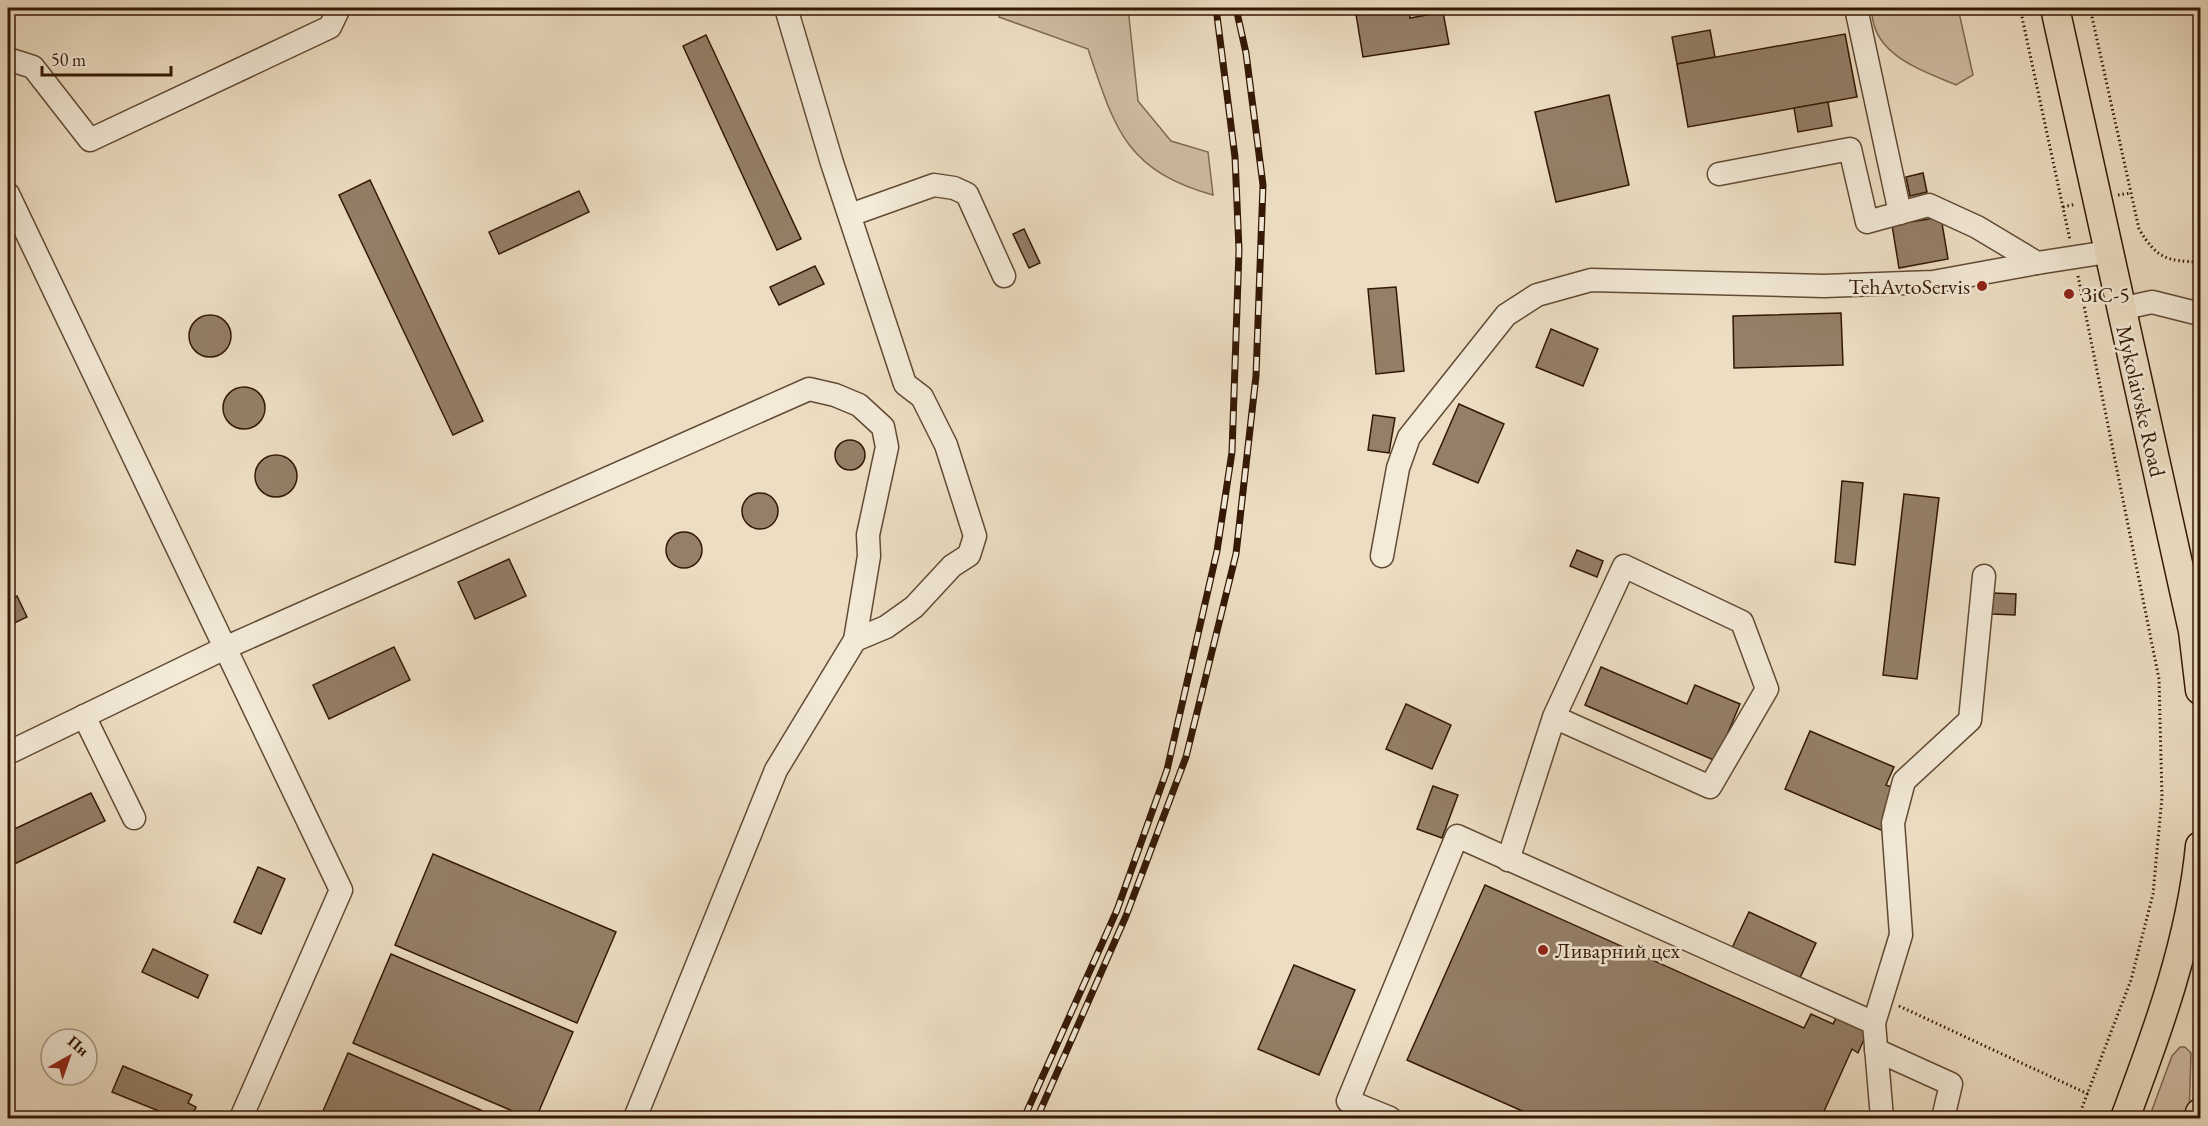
<svg xmlns="http://www.w3.org/2000/svg" width="2208" height="1126" font-family="'EB Garamond',serif">
<style>
.green{fill:#cebca3;stroke:#816a54;stroke-width:1.5}
.building{fill:#947f68;stroke:#341805;stroke-width:1.5}
.lines{fill:none;stroke-linecap:round;stroke-linejoin:round}
.minor-casing{stroke:#624a34;stroke-width:25}
.major-casing{stroke:#341805;stroke-width:31}
.path{stroke:#341805;stroke-width:3;stroke-dasharray:1.5 3;stroke-linecap:butt}
.minor{stroke:#f3ead8;stroke-width:22}
.major{stroke:#eddec3;stroke-width:28}
.rail-casing{stroke:#341805;stroke-width:7}
.rail{stroke:#f3ead8;stroke-width:4.5;stroke-dasharray:14;stroke-linecap:butt}
.poi-dot{fill:#8f2418;stroke:#f3ead8;stroke-width:2}
.labels{text-anchor:middle;dominant-baseline:central;stroke-width:5;stroke-linejoin:round;paint-order:stroke}
.poi-label{font-size:22px;fill:#341805;stroke:#f3ead8;text-anchor:start}
.street-label{font-size:22px;fill:#341805;stroke:#f3ead8}
</style>
<rect width="100%" height="100%" fill="#eddec3"/>
<filter id="stains"><feTurbulence type="fractalNoise" baseFrequency=".00333" numOctaves="4"/><feColorMatrix values="0 0 0 0 .2 0 0 0 0 .09 0 0 0 0 .02 0 0 0 .5 -.17"/></filter>
<radialGradient id="worn" r=".72"><stop offset=".6" stop-color="#630" stop-opacity="0"/><stop offset="1" stop-color="#630" stop-opacity=".3"/></radialGradient>
<g class="green">
<path d="M1003 8H1128L1138 101 1171 141 1208 152 1213 195C1125 170 1115 129 1088 49L999 17Z"/>
<path d="M1872 8H1958L1973 75 1956 85C1921 70 1870 54 1872 8Z"/>
<polygon points="2180,1047 2185,1047 2191,1053 2189,1118 2149,1118 2172,1056"/>
</g>
<g class="building">
<polygon points="1355,8 1409,8 1410,18 1443,12 1449,44 1363,57"/>
<polygon points="1710,30 1715,57 1677,64 1672,37"/>
<polygon points="1845,34 1857,97 1688,127 1677,64"/>
<polygon points="706,35 801,239 777,250 683,46"/>
<polygon points="1609,95 1629,185 1556,202 1535,112"/>
<polygon points="1828,102 1832,126 1798,132 1794,108"/>
<polygon points="1923,173 1927,192 1910,196 1906,177"/>
<polygon points="370,180 483,421 453,435 339,195"/>
<polygon points="579,191 589,212 499,254 489,232"/>
<polygon points="1941,217 1948,259 1899,268 1892,225"/>
<polygon points="1024,229 1040,263 1029,268 1013,234"/>
<polygon points="815,266 824,284 779,305 770,287"/>
<polygon points="1396,287 1404,371 1376,374 1368,289"/>
<polygon points="1841,313 1843,365 1734,368 1733,316"/>
<circle cx="210" cy="336" r="21"/>
<polygon points="1551,329 1598,349 1583,386 1536,367"/>
<circle cx="244" cy="408" r="21"/>
<polygon points="1459,404 1504,424 1478,483 1433,464"/>
<polygon points="1373,415 1395,418 1389,453 1368,450"/>
<circle cx="850" cy="455" r="15"/>
<circle cx="276" cy="476" r="21"/>
<polygon points="1842,481 1863,483 1855,565 1835,562"/>
<circle cx="760" cy="511" r="18"/>
<polygon points="1904,494 1939,498 1917,679 1883,675"/>
<circle cx="684" cy="550" r="18"/>
<polygon points="1577,550 1603,561 1597,577 1570,566"/>
<polygon points="509,559 526,596 475,619 458,582"/>
<polygon points="1993,593 2016,594 2015,615 1992,614"/>
<polygon points="17,596 27,617 8,626 8,600"/>
<polygon points="394,647 410,680 329,719 313,685"/>
<polygon points="1601,667 1687,704 1695,685 1740,704 1716,761 1585,705"/>
<polygon points="1406,704 1451,725 1432,769 1386,749"/>
<polygon points="1810,731 1894,767 1886,785 1894,788 1884,811 1883,831 1785,789"/>
<polygon points="1433,786 1458,795 1442,838 1417,829"/>
<polygon points="91,793 105,821 8,867 8,832"/>
<polygon points="433,854 616,932 577,1023 395,945"/>
<polygon points="258,867 285,879 261,934 234,922"/>
<polygon points="1485,885 1804,1028 1811,1014 1833,1024 1838,1014 1869,1028 1858,1053 1852,1049 1821,1118 1538,1118 1407,1060"/>
<polygon points="1749,912 1816,943 1799,980 1731,950"/>
<polygon points="153,949 208,975 198,998 142,972"/>
<polygon points="391,954 573,1032 536,1118 529,1118 353,1043"/>
<polygon points="1294,965 1355,990 1319,1075 1258,1049"/>
<polygon points="348,1053 499,1118 320,1118"/>
<polygon points="123,1066 192,1095 188,1103 196,1107 191,1118 176,1118 112,1092"/>
</g>
<g class="lines">
<defs>
<g id="minor">
<polyline points="1856,8 1900,213"/>
<polyline points="8,59 33,67 90,140 330,27 339,8"/>
<polyline points="1719,174 1850,149 1867,222 1929,205 1977,227 2037,263 2108,252"/>
<polyline points="8,194 341,890 241,1118"/>
<polyline points="850,215 934,185 954,188 967,194 1004,276"/>
<polyline points="2120,309 2152,302 2200,314"/>
<polyline points="1382,556 1398,468 1409,437 1506,315 1537,295 1591,280 1824,286 1933,282 2037,263"/>
<polyline points="84,716 134,818"/>
<polyline points="8,753 227,647 809,389 835,395 859,405 883,427 887,447 868,535 869,556 855,640"/>
<polyline points="1508,860 1554,717 1710,787 1767,689 1742,622 1624,566 1554,717"/>
<polyline points="1874,1023 1901,935 1893,823 1904,781 1970,720 1984,576"/>
<polyline points="1876,1050 1951,1084 1943,1118"/>
<polyline points="635,1118 776,770 855,640 886,627 914,607 952,566 969,555 975,536 946,445 922,397 905,384 832,163 786,8"/>
<polyline points="1390,1118 1348,1101 1457,836 1874,1023 1882,1118"/>
</g>
<g id="major">
<polyline points="2055,8 2193,631 2200,690"/>
<path d="M2125 1118C2158 1030 2191 940 2200 846"/>
<polyline points="2200,1118 2200,1113"/>
</g>
</defs>
<use href="#minor" class="minor-casing"/>
<use href="#major" class="major-casing"/>
<g class="path">
<polyline points="2020,8 2070,240"/>
<path d="M2090 8 2139 229C2157 259 2167 261 2200 262"/>
<polyline points="2118,195 2131,193"/>
<polyline points="2063,207 2076,204"/>
<polyline points="2078,276 2159,679 2162,797 2153,894 2131,980 2078,1118"/>
<polyline points="1899,1006 2088,1094"/>
</g>
<use href="#minor" class="minor"/>
<use href="#major" class="major"/>
<defs>
<g id="rail">
<polyline points="1024,1118 1117,910 1167,770 1217,551 1232,452 1239,250 1235,157 1216,8"/>
<polyline points="1037,1118 1126,916 1186,757 1236,554 1256,376 1263,185 1246,53 1236,8"/>
</g>
</defs>
<use href="#rail" class="rail-casing"/>
<use href="#rail" class="rail"/>
</g>
<g class="poi-dot">
<circle cx="1982" cy="286" r="6"/>
<circle cx="2069" cy="294" r="6"/>
<circle cx="1543" cy="950" r="6"/>
</g>
<g class="labels">
<g class="poi-label">
<text x="1970" y="286" text-anchor="end">TehAvtoServis</text>
<text x="2081" y="294">ЗіС-5</text>
<text x="1555" y="950">Ливарний цех</text>
</g>
<g class="street-label">
<text transform="translate(2141 401) rotate(77)">Mykolaivske Road</text>
</g>
</g>
<rect width="2208" height="1126" fill="none" stroke="#eddec3" stroke-width="30"/>
<rect x="9" y="9" width="2190" height="1108" fill="none" stroke="#341805" stroke-width="3"/>
<rect x="15" y="15" width="2178" height="1096" fill="none" stroke="#341805" stroke-width="1.5"/>
<g transform="translate(69 1057) rotate(40)"><circle r="28" fill="#f3ead8" stroke="#a79684" stroke-width="1.5"/>
<path d="M0-4.5L10 22L0 15L-10 22Z" fill="#8f2418"/>
<text y="-9" font-size="16" font-weight="bold" text-anchor="middle" fill="#341805">Пн</text>
</g>
<path d="M42 66v9h129v-9" fill="none" stroke="#341805" stroke-width="3"/>
<text x="51" y="66" font-size="18" fill="#341805" stroke="#f3ead8" stroke-width="4.5" paint-order="stroke">50 m</text>
<rect width="100%" height="100%" filter="url(#stains)"/>
<rect width="100%" height="100%" fill="url(#worn)"/>
</svg>
